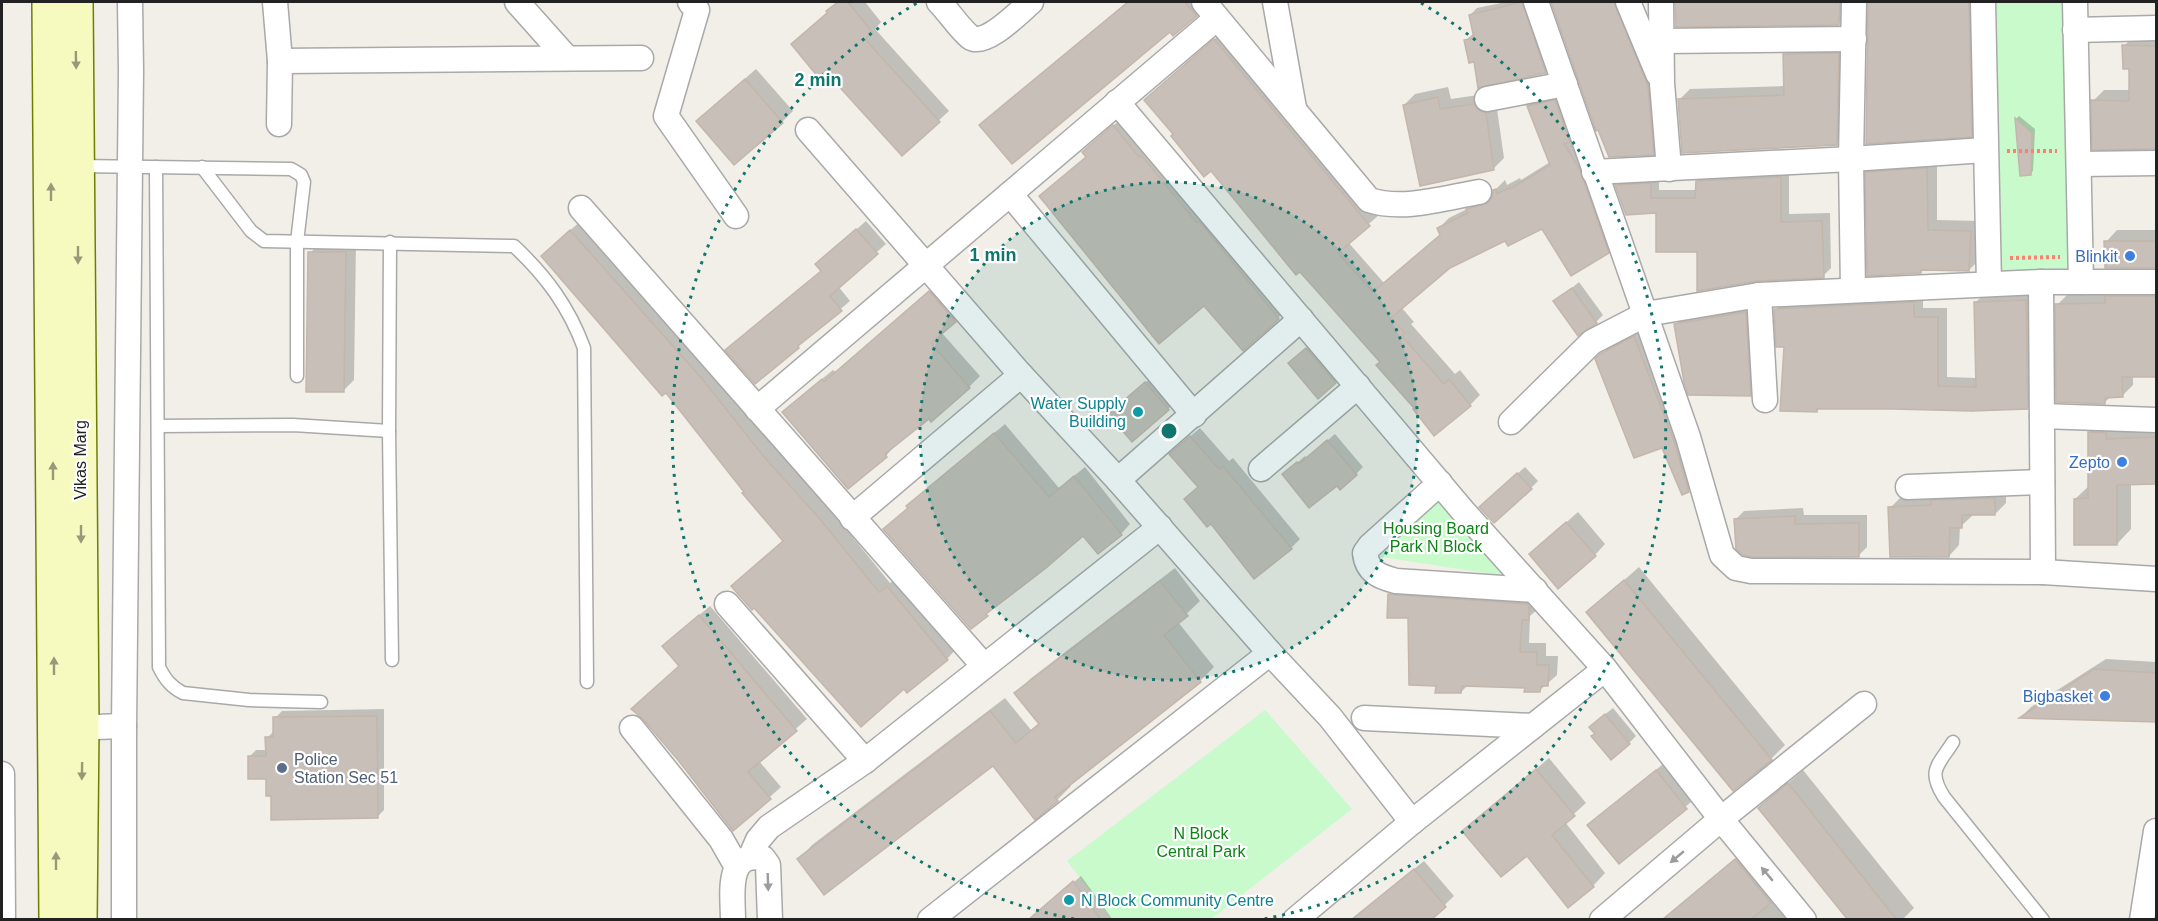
<svg xmlns="http://www.w3.org/2000/svg" width="2158" height="921" font-family="Helvetica,sans-serif">
<style>
.park{fill:#c8facc}
.shadow{fill:#0003}
.building{fill:#c7bfb8;stroke:#c4b6ab;stroke-width:1.5}
.lines{fill:none;stroke-linecap:round;stroke-linejoin:round}
.lane-casing{stroke:#a9a9a9;stroke-width:15}
.street-casing{stroke:#a9a9a9;stroke-width:27}
.secondary-casing{stroke:#707d05;stroke-width:36}
.path{stroke:#fa8072;stroke-width:4;stroke-dasharray:3 3;stroke-linecap:butt}
.lane{stroke:#fff;stroke-width:12}
.street{stroke:#fff;stroke-width:24}
.secondary{stroke:#f7fabf;stroke-width:33}
.oneway{fill:#979978}
.oneway2{fill:#9c9c9c}
.ring{fill:none;stroke:#0f766e;stroke-width:3;stroke-dasharray:3 6}
.shop-dot{fill:#3f7fe0;stroke:#fff;stroke-width:2}
.culture-dot{fill:#0f9aa8;stroke:#fff;stroke-width:2}
.service-dot{fill:#5c6f8a;stroke:#fff;stroke-width:2}
.labels{text-anchor:middle;dominant-baseline:central;stroke-width:4.5;stroke-linejoin:round;paint-order:stroke}
.shop-label{font-size:16px;fill:#366cbe;stroke:#fff;text-anchor:end}
.culture-label{font-size:16px;fill:#0d838f;stroke:#fff;text-anchor:end}
.street-label{font-size:16px;fill:#222;stroke:#fff}
.park-label{font-size:16px;fill:#0c8416;stroke:#fff}
.service-label{font-size:16px;fill:#4e5e75;stroke:#fff;text-anchor:start}
.centre{fill:#0f766e;stroke:#fff;stroke-width:3}
.ring-label{font-size:18px;text-anchor:middle;font-weight:bold;fill:#0f766e;stroke:#fff;stroke-width:4.5;stroke-linejoin:round;paint-order:stroke}
</style>
<rect width="100%" height="100%" fill="#f2efe9"/>
<g class="park">
<polygon points="1986,2 2073,2 2077,279 1993,277"/>
<polygon points="1438,500 1511,577 1375,556"/>
<polygon points="1265,710 1352,809 1211,919 1112,919 1067,861"/>
</g>
<g class="shadow">
<polygon points="839,2 865,2 881,22 875,29 949,111 902,154 826,69 793,44"/>
<polygon points="1127,2 1209,2 1196,15 1170,30 981,125 995,112"/>
<polygon points="1506,2 1531,2 1552,65 1545,72 1465,41 1474,33 1470,15 1477,8"/>
<polygon points="1553,2 1626,2 1656,71 1663,143 1653,153 1597,129"/>
<polygon points="1677,2 1847,2 1846,16 1839,23 1677,25"/>
<polygon points="1870,2 1976,2 1979,127 1971,135 1870,39"/>
<polygon points="1225,30 1379,215 1348,242 1384,283 1442,235 1439,228 1449,218 1469,208 1478,199 1494,195 1494,191 1505,180 1507,185 1520,178 1521,180 1550,162 1528,106 1538,96 1566,91 1618,242 1608,252 1543,227 1506,239 1449,266 1401,307 1414,322 1411,324 1455,374 1460,370 1480,395 1470,405 1416,408 1382,362 1212,169 1175,134 1156,90"/>
<polygon points="2135,35 2156,35 2156,147 2093,101 2104,90 2130,90 2130,67 2124,46"/>
<polygon points="1796,44 1849,44 1847,133 1836,144 1679,100 1690,89 1785,86 1785,55"/>
<polygon points="756,69 793,111 782,122 709,110"/>
<polygon points="1448,87 1451,99 1485,94 1496,102 1504,158 1493,169 1404,105 1415,94"/>
<polygon points="1124,116 1289,308 1278,318 1204,304 1041,196 1087,156 1084,152"/>
<polygon points="2019,116 2035,129 2033,171 2030,174 2022,174 2016,119"/>
<polygon points="1937,159 1937,220 1980,221 1979,260 1969,270 1923,269 1920,272 1867,173 1877,163"/>
<polygon points="1789,169 1789,214 1830,213 1831,268 1823,276 1699,251 1658,212 1617,186 1625,177 1659,176 1659,190 1697,190 1697,182 1706,173"/>
<polygon points="581,221 713,370 775,447 829,508 890,583 898,577 957,648 947,659 785,540 553,245"/>
<polygon points="866,221 886,244 838,286 850,301 755,382 822,270 826,256"/>
<polygon points="2117,230 2156,230 2156,268 2106,242"/>
<polygon points="321,242 356,242 354,380 343,391 310,253"/>
<polygon points="941,282 965,310 941,332 980,376 969,387 896,444 886,456 848,487 795,401 833,370 836,372"/>
<polygon points="1579,282 1603,315 1596,322 1555,302"/>
<polygon points="2156,286 2156,376 2133,376 2133,385 2122,396 2111,396 2105,402 2057,305 2068,294"/>
<polygon points="2035,292 2036,398 2027,407 1820,408 1817,411 1785,345 1776,309 1785,300 1923,294 1923,308 1947,308 1947,377 1977,378 1976,302 1985,293"/>
<polygon points="1756,302 1761,384 1750,395 1676,324 1687,313"/>
<polygon points="1641,330 1695,484 1688,491 1663,446 1597,359 1609,347"/>
<polygon points="1314,342 1342,375 1335,382 1297,356"/>
<polygon points="1153,376 1175,402 1168,409 1117,407"/>
<polygon points="2104,418 2156,423 2156,482 2131,483 2131,529 2117,544 2075,499 2090,485 2089,432"/>
<polygon points="1005,424 1059,488 1085,467 1130,524 1121,534 1083,533 971,627 909,507 918,497"/>
<polygon points="1200,428 1229,461 1233,458 1300,539 1291,548 1200,486 1180,445"/>
<polygon points="1335,434 1363,467 1356,474 1337,483 1291,468 1305,456 1307,458"/>
<polygon points="1525,467 1538,481 1531,488 1488,500"/>
<polygon points="2006,488 2006,503 1995,514 1972,514 1972,516 1960,527 1959,545 1949,556 1890,508 1901,497 1939,495"/>
<polygon points="1803,508 1804,515 1867,515 1867,547 1858,556 1735,520 1744,511"/>
<polygon points="1578,512 1605,544 1595,555 1542,544"/>
<polygon points="1639,567 1785,745 1771,759 1588,612"/>
<polygon points="1175,568 1200,601 1178,622 1214,667 1200,681 1069,784 1071,786 1057,800 993,763 799,859 812,845 1005,698 1031,730 1040,722 1016,693 1030,679"/>
<polygon points="1399,585 1537,595 1538,609 1530,616 1529,643 1546,643 1546,656 1558,656 1557,675 1539,691 1526,686 1468,685 1461,692 1437,685 1409,617 1389,595"/>
<polygon points="710,606 807,719 759,761 781,787 733,829 680,666 675,636"/>
<polygon points="2106,659 2156,662 2156,721 2022,716 2031,707"/>
<polygon points="1613,708 1636,736 1629,743 1596,733 1598,720"/>
<polygon points="384,709 384,810 377,817 272,794 268,777 249,757 256,750 267,750 267,738 275,730 275,718 282,711"/>
<polygon points="1549,758 1586,803 1565,822 1605,873 1593,886 1527,854 1464,831"/>
<polygon points="1668,760 1697,797 1619,862 1589,825"/>
<polygon points="1803,770 1914,908 1902,920 1850,920 1760,808"/>
<polygon points="1750,847 1802,920 1661,920"/>
<polygon points="1424,861 1454,896 1429,920 1351,920"/>
<polygon points="1081,876 1113,920 1029,920"/>
</g>
<g class="building">
<polygon points="838,2 848,2 873,33 865,39 940,122 902,156 825,71 818,77 791,44 827,13 826,11"/>
<polygon points="1128,2 1185,2 1197,16 1173,36 1170,32 1012,164 979,125"/>
<polygon points="1522,2 1546,73 1478,88 1474,62 1469,63 1464,40 1474,38 1469,15"/>
<polygon points="1551,2 1614,2 1648,86 1654,155 1609,157 1598,130 1596,131"/>
<polygon points="1675,2 1840,2 1839,25 1676,27"/>
<polygon points="1868,2 1969,2 1972,137 1866,144"/>
<polygon points="1214,39 1370,226 1338,253 1373,292 1440,235 1437,228 1468,213 1466,209 1488,203 1492,197 1493,190 1496,189 1497,194 1509,188 1510,189 1550,165 1527,106 1555,100 1570,142 1564,144 1580,170 1609,253 1571,276 1542,229 1508,246 1505,241 1450,268 1391,318 1405,333 1402,336 1444,384 1449,379 1471,406 1434,436 1413,409 1414,408 1376,365 1380,362 1300,272 1296,275 1211,171 1204,177 1171,136 1173,134 1144,100"/>
<polygon points="2122,45 2157,46 2157,149 2092,150 2091,100 2129,101 2129,69 2123,69"/>
<polygon points="1839,53 1837,145 1682,153 1678,99 1784,95 1783,54"/>
<polygon points="745,79 783,123 734,165 696,121"/>
<polygon points="1438,97 1440,109 1474,104 1477,109 1486,113 1494,170 1420,186 1403,105"/>
<polygon points="2015,118 2032,133 2031,175 2020,176"/>
<polygon points="1113,125 1139,157 1141,155 1197,223 1199,221 1279,319 1243,351 1204,306 1159,344 1039,196 1086,157 1082,152"/>
<polygon points="1927,168 1928,230 1971,231 1969,271 1921,270 1921,273 1867,276 1865,172"/>
<polygon points="1781,177 1781,222 1822,221 1824,278 1758,281 1697,291 1697,252 1656,252 1656,213 1626,215 1615,185 1651,183 1651,198 1695,198 1696,181"/>
<polygon points="856,229 878,254 830,296 842,311 798,346 799,348 755,384 725,350 821,271 815,264"/>
<polygon points="570,230 703,380 765,458 819,518 879,592 887,586 948,660 907,693 904,689 861,727 754,608 752,610 731,586 783,541 742,493 744,492 666,393 662,396 541,256"/>
<polygon points="2104,241 2157,241 2157,268 2105,268"/>
<polygon points="308,252 346,252 344,392 306,392"/>
<polygon points="1572,288 1597,323 1578,336 1553,301"/>
<polygon points="929,291 956,322 931,343 970,388 931,422 929,419 885,454 887,457 848,489 782,412 822,379 824,382"/>
<polygon points="2105,296 2157,296 2157,377 2122,377 2123,397 2105,398 2105,404 2056,402 2055,304 2105,303"/>
<polygon points="2026,300 2028,409 1972,411 1892,409 1817,409 1817,412 1780,411 1784,347 1776,347 1774,309 1914,302 1914,317 1938,317 1938,386 1976,387 1974,302"/>
<polygon points="1746,312 1751,396 1688,395 1684,382 1674,324"/>
<polygon points="1634,336 1674,441 1689,492 1682,495 1662,448 1634,458 1595,359 1600,354"/>
<polygon points="1306,348 1336,383 1318,399 1288,363"/>
<polygon points="1145,382 1169,410 1132,442 1108,414"/>
<polygon points="2088,432 2106,433 2106,439 2157,437 2157,484 2117,485 2117,545 2074,545 2074,499 2088,498"/>
<polygon points="994,433 1049,497 1074,476 1122,535 1098,554 1083,536 1046,568 986,614 988,616 971,629 883,529 908,508 906,506"/>
<polygon points="1190,436 1219,469 1223,466 1292,549 1254,579 1211,524 1207,527 1184,499 1198,487 1169,454"/>
<polygon points="1327,440 1357,475 1340,490 1337,486 1309,508 1282,474 1297,462 1299,464"/>
<polygon points="1517,473 1532,489 1494,523 1479,507"/>
<polygon points="1995,498 1995,515 1962,515 1962,528 1950,528 1949,557 1890,557 1888,507 1931,505 1931,500"/>
<polygon points="1795,516 1795,524 1859,523 1859,557 1752,557 1743,555 1736,549 1734,519"/>
<polygon points="1566,522 1596,556 1558,589 1529,554"/>
<polygon points="1624,580 1772,760 1733,791 1586,612"/>
<polygon points="1160,581 1188,616 1164,635 1201,682 1055,797 1058,801 1035,820 993,766 824,895 797,859 990,711 1016,743 1039,724 1014,693"/>
<polygon points="1388,594 1527,604 1529,606 1529,620 1522,620 1520,652 1537,652 1537,665 1549,665 1548,686 1541,686 1540,692 1524,692 1525,688 1462,686 1461,693 1435,693 1436,686 1409,685 1408,618 1387,618"/>
<polygon points="699,615 797,731 748,772 771,799 733,831 678,760 643,719 631,709 679,666 662,646"/>
<polygon points="2094,669 2157,673 2157,722 2019,718"/>
<polygon points="1605,714 1630,744 1611,760 1591,736 1595,734 1589,727"/>
<polygon points="377,716 378,818 271,820 271,796 266,796 266,779 248,779 248,756 266,756 265,737 273,737 273,717"/>
<polygon points="1536,769 1575,816 1552,835 1594,887 1568,908 1527,856 1501,877 1462,831"/>
<polygon points="1656,770 1687,809 1619,864 1587,825"/>
<polygon points="1788,783 1897,920 1848,920 1758,808"/>
<polygon points="1735,859 1771,903 1750,920 1662,920"/>
<polygon points="1414,869 1446,907 1431,920 1351,920"/>
<polygon points="1073,881 1101,920 1028,920"/>
</g>
<g class="lines">
<defs>
<g id="lane">
<polyline points="79,166 291,169 301,175 304,182 297,242 297,376"/>
<path d="M156 167 159 667C165 679 171 687 183 693L249 700 321 702"/>
<path d="M202 167 251 231 264 241 514 246C546 276 569 307 584 348L587 682"/>
<polyline points="390,242 389,431 392,660"/>
<polyline points="159,426 293,425 389,431"/>
<path d="M1953 742C1938 766 1927 770 1944 797L2043 920"/>
</g>
<g id="street">
<polyline points="275,2 280,61 641,58"/>
<polyline points="517,2 566,57"/>
<polyline points="690,2 697,10 666,116 736,216"/>
<path d="M939 2C949 12 959 28 970 37 985 48 1019 12 1031 2"/>
<path d="M1204 2 1369 200C1403 211 1444 198 1479 192"/>
<polyline points="1275,2 1294,108"/>
<polyline points="1536,2 1688,437 1722,555 1736,568 1751,571 2043,572 2156,579"/>
<polyline points="1628,2 1658,74"/>
<polyline points="1661,2 1662,83 1669,169"/>
<polyline points="1983,2 1989,284"/>
<polyline points="2075,2 2081,282"/>
<polyline points="2075,30 2156,28"/>
<polyline points="1663,41 1854,39"/>
<polyline points="1487,99 1565,84"/>
<polyline points="1117,102 1463,511 1605,669 1721,819 1804,920"/>
<polyline points="279,124 280,61"/>
<polyline points="808,130 1021,375 1118,480 1270,653 1330,717 1412,822"/>
<polyline points="2079,164 2156,163"/>
<polyline points="1594,172 1851,159 1985,150"/>
<polyline points="1010,194 1194,415"/>
<polyline points="581,208 984,666"/>
<polyline points="2041,282 2043,572"/>
<polyline points="1853,290 1851,159 1854,2"/>
<polyline points="1759,295 1765,400"/>
<polyline points="757,409 1217,18"/>
<polyline points="2042,416 2156,420"/>
<polyline points="1511,422 1592,342 1646,314 1759,295 2041,282 2156,282"/>
<polyline points="1261,469 1358,386"/>
<polyline points="1118,480 1301,319"/>
<path d="M1440 483 1370 546 1365 553C1367 572 1380 577 1396 581L1535 590"/>
<polyline points="1908,487 2042,482"/>
<polyline points="852,518 1021,375"/>
<polyline points="727,604 865,761"/>
<polyline points="1364,718 1533,726"/>
<polyline points="67,728 124,726"/>
<polyline points="632,728 721,839 737,867"/>
<polyline points="2,774 3,920"/>
<polyline points="751,856 758,840 769,827 865,761 1160,527"/>
<polyline points="124,920 124,726 131,71 130,2"/>
<path d="M733 920C733 895 725 851 763 858L768 865 770 920"/>
<polyline points="930,920 1270,653"/>
<polyline points="1295,920 1412,822 1605,669"/>
<polyline points="1602,920 1721,819 1864,704"/>
<polyline points="2142,920 2156,831"/>
</g>
<g id="secondary">
<polyline points="49,2 56,920"/>
<polyline points="76,2 82,727 80,920"/>
</g>
</defs>
<use href="#lane" class="lane-casing"/>
<use href="#street" class="street-casing"/>
<use href="#secondary" class="secondary-casing"/>
<g class="path">
<polyline points="2007,151 2057,151"/>
<polyline points="2010,258 2060,257"/>
</g>
<use href="#lane" class="lane"/>
<use href="#street" class="street"/>
<use href="#secondary" class="secondary"/>
</g>
<defs><path id="oneway-solid" d="M-6-.8H1V-3.2L6.5 0L1 3.2V.8H-6Z" transform="scale(1.5)"/></defs>
<g class="oneway">
<use href="#oneway-solid" transform="translate(76 60) rotate(89)"/>
<use href="#oneway-solid" transform="translate(51 192) rotate(-90)"/>
<use href="#oneway-solid" transform="translate(78 255) rotate(90)"/>
<use href="#oneway-solid" transform="translate(53 471) rotate(-90)"/>
<use href="#oneway-solid" transform="translate(81 534) rotate(90)"/>
<use href="#oneway-solid" transform="translate(54 666) rotate(-90)"/>
<use href="#oneway-solid" transform="translate(82 771) rotate(91)"/>
<use href="#oneway-solid" transform="translate(56 861) rotate(-90)"/>
</g>
<g class="oneway2">
<use href="#oneway-solid" transform="translate(1677 857) rotate(140)"/>
<use href="#oneway-solid" transform="translate(1767 874) rotate(-130)"/>
<use href="#oneway-solid" transform="translate(768 882) rotate(88)"/>
</g>
<circle cx="1169" cy="431" r="249" fill="#0f766e" fill-opacity=".12"/>
<g class="ring">
<circle cx="1169" cy="431" r="249"/>
<path d="M1074 919A497 497 0 0 1 917 3M1421 3A497 497 0 0 1 1264 919"/>
</g>
<g class="shop-dot">
<circle cx="2130" cy="256" r="6"/>
<circle cx="2122" cy="462" r="6"/>
<circle cx="2105" cy="696" r="6"/>
</g>
<g class="culture-dot">
<circle cx="1138" cy="412" r="6"/>
<circle cx="1069" cy="900" r="6"/>
</g>
<circle class="service-dot" cx="282" cy="768" r="6"/>
<g class="labels">
<g class="shop-label">
<text x="2118" y="256">Blinkit</text>
<text x="2110" y="462">Zepto</text>
<text x="2093" y="696">Bigbasket</text>
</g>
<g class="culture-label">
<text x="1126" y="403">Water Supply<tspan x="1126" dy="18">Building</tspan></text>
<text x="1081" y="900" text-anchor="start">N Block Community Centre</text>
</g>
<g class="street-label">
<text transform="translate(80 460) rotate(-90)">Vikas Marg</text>
</g>
<g class="park-label">
<text x="1436" y="528">Housing Board<tspan x="1436" dy="18">Park N Block</tspan></text>
<text x="1201" y="833">N Block<tspan x="1201" dy="18">Central Park</tspan></text>
</g>
<g class="service-label">
<text x="294" y="759">Police<tspan x="294" dy="18">Station Sec 51</tspan></text>
</g>
</g>
<circle cx="1169" cy="431" r="9" class="centre"/>
<g class="ring-label">
<text x="818" y="86">2 min</text>
<text x="993" y="261">1 min</text>
</g>
<rect width="2158" height="921" fill="none" stroke="#222222" stroke-width="6"/>
</svg>
